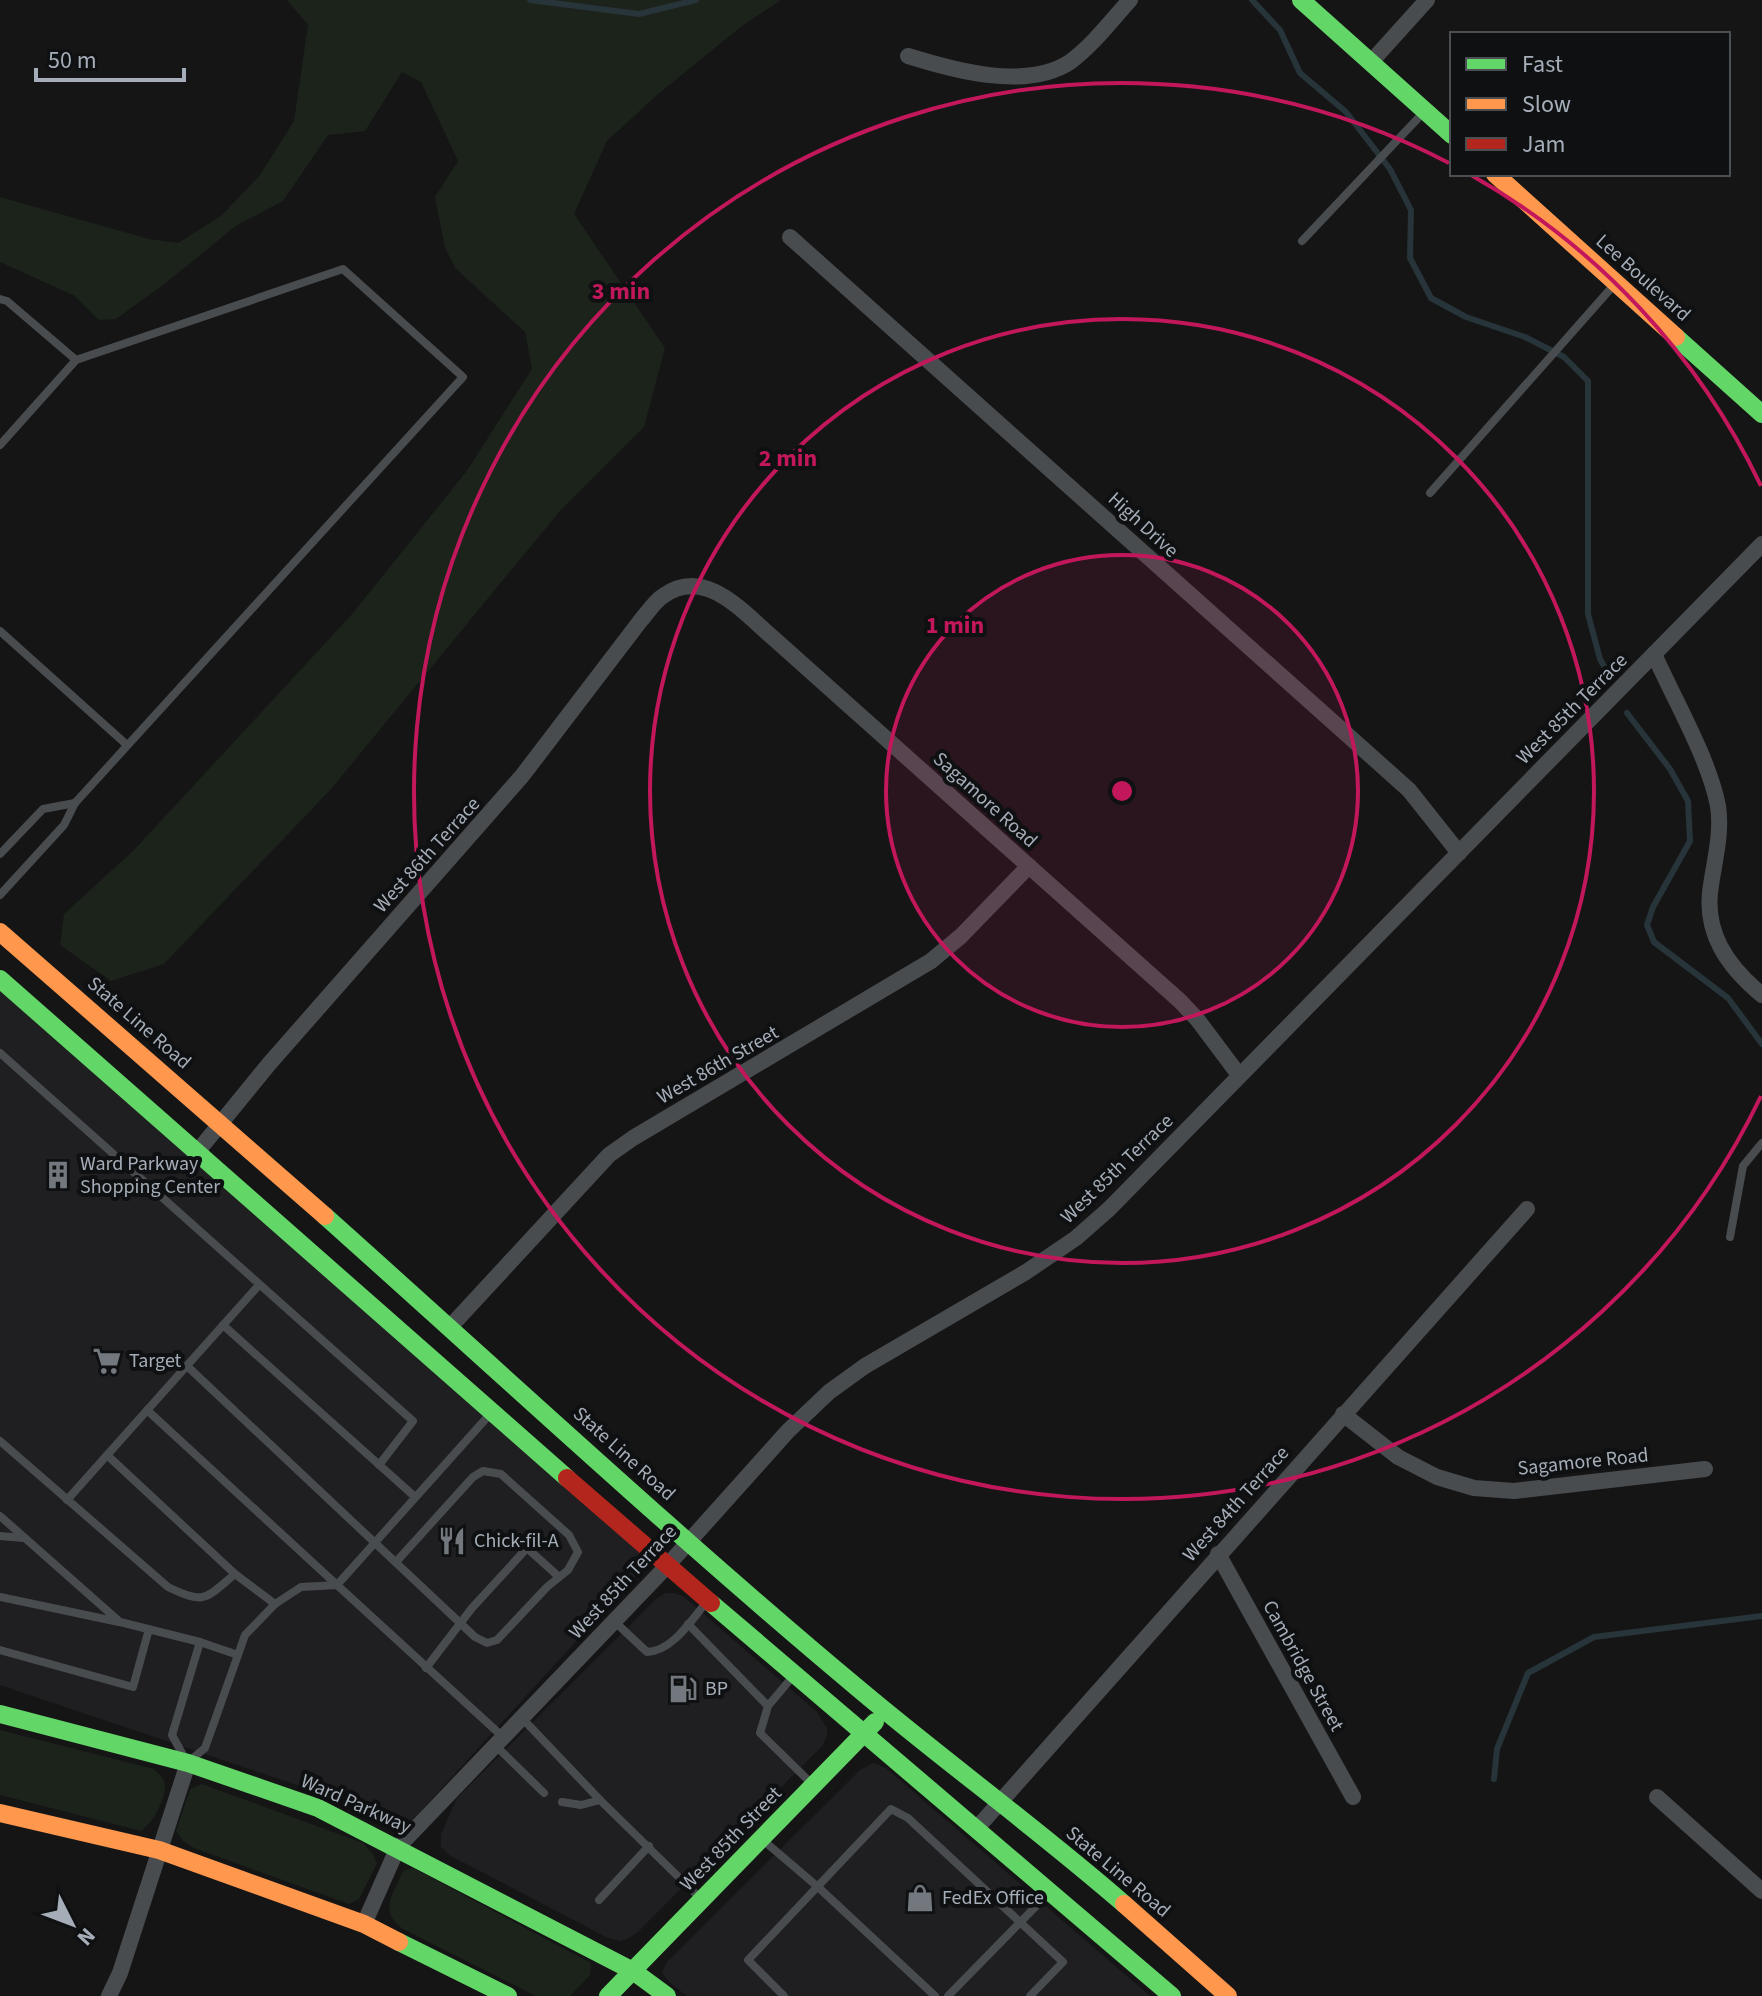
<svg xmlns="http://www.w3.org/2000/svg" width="1762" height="1996" font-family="'Source Sans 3',sans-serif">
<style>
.built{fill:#1f1f22}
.green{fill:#1b231b}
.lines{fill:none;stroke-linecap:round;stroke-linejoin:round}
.stream{stroke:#273439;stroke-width:6}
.lane{stroke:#494c4f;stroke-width:8}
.street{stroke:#494c4f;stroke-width:16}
.fast{stroke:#63d668;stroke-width:18}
.slow{stroke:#ff974d;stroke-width:18}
.jam{stroke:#b3261e;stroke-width:18}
.ring{fill:none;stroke:#c2185b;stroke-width:4}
.labels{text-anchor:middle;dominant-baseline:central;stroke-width:8;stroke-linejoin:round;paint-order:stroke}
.street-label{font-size:20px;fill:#a5aeb8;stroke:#0f1012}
.poi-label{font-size:20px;fill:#a5aeb8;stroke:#0f1012;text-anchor:start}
.centre{fill:#c2185b;stroke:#0f1012;stroke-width:4}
.ring-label{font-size:24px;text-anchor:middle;font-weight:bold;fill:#c2185b;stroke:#0f1012;stroke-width:8;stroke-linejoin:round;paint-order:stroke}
</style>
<rect width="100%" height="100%" fill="#151516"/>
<g class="built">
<polygon points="0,987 654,1556 410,1823 0,1685"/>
<polygon points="666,1593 674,1593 684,1597 817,1712 827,1728 827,1736 823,1745 639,1931 629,1938 620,1941 608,1938 449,1855 441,1847 441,1834 457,1798 657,1598"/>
<polygon points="873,1763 886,1768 1150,1996 687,1996 670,1983 662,1973 666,1963 860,1770"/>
</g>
<g class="green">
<polygon points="287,0 781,0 742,26 657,95 607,141 574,214 665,348 644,427 559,512 331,789 164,964 111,981 60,945 64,914 134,850 353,613 466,472 532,369 525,332 456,269 445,248 435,197 458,161 421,82 402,72 365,131 328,135 283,201 237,225 167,282 116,319 99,320 75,296 0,262 0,197 149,239 178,243 221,216 260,175 294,121 308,25"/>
<path d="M0 1730 154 1769C159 1774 164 1778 165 1785 165 1800 153 1823 141 1831L0 1795Z"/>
<polygon points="202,1784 363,1843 373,1854 377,1863 359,1899 349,1904 194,1848 183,1841 176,1831 190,1789"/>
<path d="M413 1868 591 1963 590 1975 570 1996H536L403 1929C378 1911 393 1895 403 1871Z"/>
</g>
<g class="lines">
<g class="stream">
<polyline points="530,0 639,14 696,0"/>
<polyline points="1252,0 1280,30 1300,73 1346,112 1390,169 1411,210 1410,258 1431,298 1466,317 1525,337 1564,357 1588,381 1588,614 1600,659 1609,675"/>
<polyline points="1627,713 1670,769 1688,801 1690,841 1653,907 1647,925 1654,942 1728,998 1762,1044"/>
<polyline points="1494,1779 1497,1749 1528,1673 1594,1637 1762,1616"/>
</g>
<g class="lane">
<polyline points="1302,241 1422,114"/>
<polyline points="0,299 7,301 76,360 343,269 463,377 75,803 64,825 0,895"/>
<polyline points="0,445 76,360"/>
<polyline points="1430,493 1613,286"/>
<polyline points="0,631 127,745"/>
<polyline points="0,854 43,809 75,803"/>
<polyline points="0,1053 413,1421 379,1465"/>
<polyline points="1730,1237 1743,1166 1762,1143"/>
<polyline points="223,1325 414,1496"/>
<polyline points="187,1366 475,1637 487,1643 497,1640 547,1587 568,1570 578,1552 569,1535 501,1474 483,1471 473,1477 396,1562"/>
<polyline points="147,1410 337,1585 491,1413"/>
<path d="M0 1441 168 1587C205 1605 205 1599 235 1574"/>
<polyline points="107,1455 235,1574 275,1604"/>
<polyline points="67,1500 259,1285"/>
<polyline points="0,1516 120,1622 200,1642 238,1655 245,1635 275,1604 301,1587 337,1585 503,1737"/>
<polyline points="0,1536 24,1538"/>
<polyline points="0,1597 119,1622"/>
<path d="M614 1621 647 1652C672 1651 690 1622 705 1604"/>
<polyline points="688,1624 768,1706 794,1675"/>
<polyline points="0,1650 133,1687 149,1629"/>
<polyline points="426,1668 472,1608 527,1548 559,1577"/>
<polyline points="768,1706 760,1733 811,1783"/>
<polyline points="522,1718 600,1800 701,1899"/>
<polyline points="496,1746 544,1793"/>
<polyline points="183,1755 172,1735 200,1642"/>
<polyline points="193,1758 205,1748 238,1655"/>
<polyline points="562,1802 581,1805 600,1800"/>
<polyline points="764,1841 818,1887 935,1996"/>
<polyline points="599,1900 649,1846"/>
<polyline points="784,1996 748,1960 891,1809 908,1818 1063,1962 1030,1996"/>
<polyline points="948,1996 1047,1895"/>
</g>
<g class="street">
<path d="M908 56C953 70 1026 91 1070 62 1093 45 1111 21 1130 0"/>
<polyline points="1371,62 1427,0"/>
<polyline points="790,237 1409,790 1459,853"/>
<path d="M1654 654C1674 699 1709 759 1718 806 1722 833 1715 858 1711 885 1703 932 1727 966 1762 995"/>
<path d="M198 1151 269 1064 522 776 641 620C648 612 655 601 663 596 704 566 742 611 771 636L1180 1001 1197 1019 1239 1075"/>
<polyline points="450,1327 609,1155 633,1138 931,961 961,936 1029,866"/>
<polyline points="1343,1414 1398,1457 1437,1477 1474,1488 1514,1491 1705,1469"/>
<polyline points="1218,1554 1353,1797"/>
<polyline points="1657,1797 1762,1891"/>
<polyline points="977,1828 1527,1209"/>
<polyline points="364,1924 398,1847 667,1566 788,1431 829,1392 865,1366 1026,1272 1076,1238 1109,1209 1762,544"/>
<polyline points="109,1996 120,1973 188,1763"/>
</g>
<g class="fast">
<polyline points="1301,0 1452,135"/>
<polyline points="1676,337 1762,414"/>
<polyline points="0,979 567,1478"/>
<path d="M325 1216C503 1375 678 1538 860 1690 947 1763 1039 1830 1124 1904"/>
<polyline points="711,1603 1172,1996"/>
<polyline points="0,1714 188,1763 318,1808 633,1971 667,1996"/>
<polyline points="399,1942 508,1996"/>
<polyline points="608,1996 875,1722"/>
</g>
<g class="slow">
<polyline points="1495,174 1676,337"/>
<polyline points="0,932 325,1216"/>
<polyline points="0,1813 159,1850 364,1924 399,1942"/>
<polyline points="1124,1904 1228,1996"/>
</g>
<polyline class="jam" points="567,1478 711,1603"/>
</g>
<circle cx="1122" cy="791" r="236" fill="#c2185b" fill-opacity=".12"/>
<g class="ring">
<circle cx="1122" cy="791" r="236"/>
<circle cx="1122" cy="791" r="472"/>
<path d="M1761 1096A708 708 0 1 1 1449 163M1471 175A708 708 0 0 1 1761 486"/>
</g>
<defs>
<symbol id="building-bare" viewBox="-9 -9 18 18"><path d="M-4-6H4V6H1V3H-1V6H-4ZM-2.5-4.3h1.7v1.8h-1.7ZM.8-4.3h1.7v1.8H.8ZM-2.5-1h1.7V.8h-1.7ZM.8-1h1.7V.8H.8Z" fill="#73787f" stroke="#0f1012" stroke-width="2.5" paint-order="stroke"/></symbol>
<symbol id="supermarket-bare" viewBox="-9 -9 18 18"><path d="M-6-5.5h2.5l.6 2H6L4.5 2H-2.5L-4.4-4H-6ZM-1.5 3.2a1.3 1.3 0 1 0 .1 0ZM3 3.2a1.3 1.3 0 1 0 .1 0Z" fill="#73787f" stroke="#0f1012" stroke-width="2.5" paint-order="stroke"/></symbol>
<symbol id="restaurant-bare" viewBox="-9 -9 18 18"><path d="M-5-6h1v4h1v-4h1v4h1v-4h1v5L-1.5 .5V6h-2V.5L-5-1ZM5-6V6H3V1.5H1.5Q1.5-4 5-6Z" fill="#73787f" stroke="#0f1012" stroke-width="2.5" paint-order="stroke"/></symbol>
<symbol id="fuel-bare" viewBox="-9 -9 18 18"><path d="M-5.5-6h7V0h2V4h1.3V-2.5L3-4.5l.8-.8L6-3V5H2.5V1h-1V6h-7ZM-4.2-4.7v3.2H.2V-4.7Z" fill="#73787f" stroke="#0f1012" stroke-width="2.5" paint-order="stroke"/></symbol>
<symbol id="shop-bare" viewBox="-9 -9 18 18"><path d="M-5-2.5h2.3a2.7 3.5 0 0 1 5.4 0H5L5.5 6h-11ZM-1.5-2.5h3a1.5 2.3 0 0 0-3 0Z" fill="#73787f" stroke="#0f1012" stroke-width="2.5" paint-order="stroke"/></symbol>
</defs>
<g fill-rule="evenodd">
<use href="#building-bare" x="38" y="1155" width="40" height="40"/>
<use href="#supermarket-bare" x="87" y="1341" width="40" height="40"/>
<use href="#restaurant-bare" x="432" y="1521" width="40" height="40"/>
<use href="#fuel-bare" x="663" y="1669" width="40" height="40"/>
<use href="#shop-bare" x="900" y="1878" width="40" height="40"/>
</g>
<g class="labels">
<g class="street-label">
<text transform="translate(1643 278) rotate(42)">Lee Boulevard</text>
<text transform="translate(1143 525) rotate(42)">High Drive</text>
<text transform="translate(1572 709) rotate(-45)">West 85th Terrace</text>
<text transform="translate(985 800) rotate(42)">Sagamore Road</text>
<text transform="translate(427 855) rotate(-48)">West 86th Terrace</text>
<text transform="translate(139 1023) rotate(41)">State Line Road</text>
<text transform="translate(718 1065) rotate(-30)">West 86th Street</text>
<text transform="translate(1117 1169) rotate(-44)">West 85th Terrace</text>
<text transform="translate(624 1454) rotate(42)">State Line Road</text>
<text transform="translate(1583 1462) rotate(-6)">Sagamore Road</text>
<text transform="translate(1236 1504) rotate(-48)">West 84th Terrace</text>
<text transform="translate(623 1582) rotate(-47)">West 85th Terrace</text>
<text transform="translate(1303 1666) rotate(61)">Cambridge Street</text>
<text transform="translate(356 1804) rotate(24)">Ward Parkway</text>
<text transform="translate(731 1839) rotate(-46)">West 85th Street</text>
<text transform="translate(1118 1872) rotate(40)">State Line Road</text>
</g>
<g class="poi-label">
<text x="80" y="1164">Ward Parkway<tspan x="80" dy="23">Shopping Center</tspan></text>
<text x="129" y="1361">Target</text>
<text x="474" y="1541">Chick-fil-A</text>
<text x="705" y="1689">BP</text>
<text x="942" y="1898">FedEx Office</text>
</g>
</g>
<circle cx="1122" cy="791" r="12" class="centre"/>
<g class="ring-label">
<text x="621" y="299">3 min</text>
<text x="788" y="466">2 min</text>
<text x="955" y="633">1 min</text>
</g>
<rect x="1450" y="32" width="280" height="144" fill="#0f1012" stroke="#4b4f54" stroke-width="2"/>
<rect x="1466" y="58" width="40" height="12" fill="#63d668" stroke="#4b4f54" stroke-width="2"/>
<text x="1522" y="72" font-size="24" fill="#a5aeb8">Fast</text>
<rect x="1466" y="98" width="40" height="12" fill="#ff974d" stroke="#4b4f54" stroke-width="2"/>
<text x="1522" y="112" font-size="24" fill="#a5aeb8">Slow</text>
<rect x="1466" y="138" width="40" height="12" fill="#b3261e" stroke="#4b4f54" stroke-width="2"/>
<text x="1522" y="152" font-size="24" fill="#a5aeb8">Jam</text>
<g transform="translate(72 1924) rotate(132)" stroke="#0f1012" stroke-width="6" paint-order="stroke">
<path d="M0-6L14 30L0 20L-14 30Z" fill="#a5aeb8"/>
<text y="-12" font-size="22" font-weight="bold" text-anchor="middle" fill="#a5aeb8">N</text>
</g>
<path d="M36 68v12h148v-12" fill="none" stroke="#a5aeb8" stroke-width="4"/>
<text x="48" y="68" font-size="24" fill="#a5aeb8" stroke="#0f1012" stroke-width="6" paint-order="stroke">50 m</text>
</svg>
